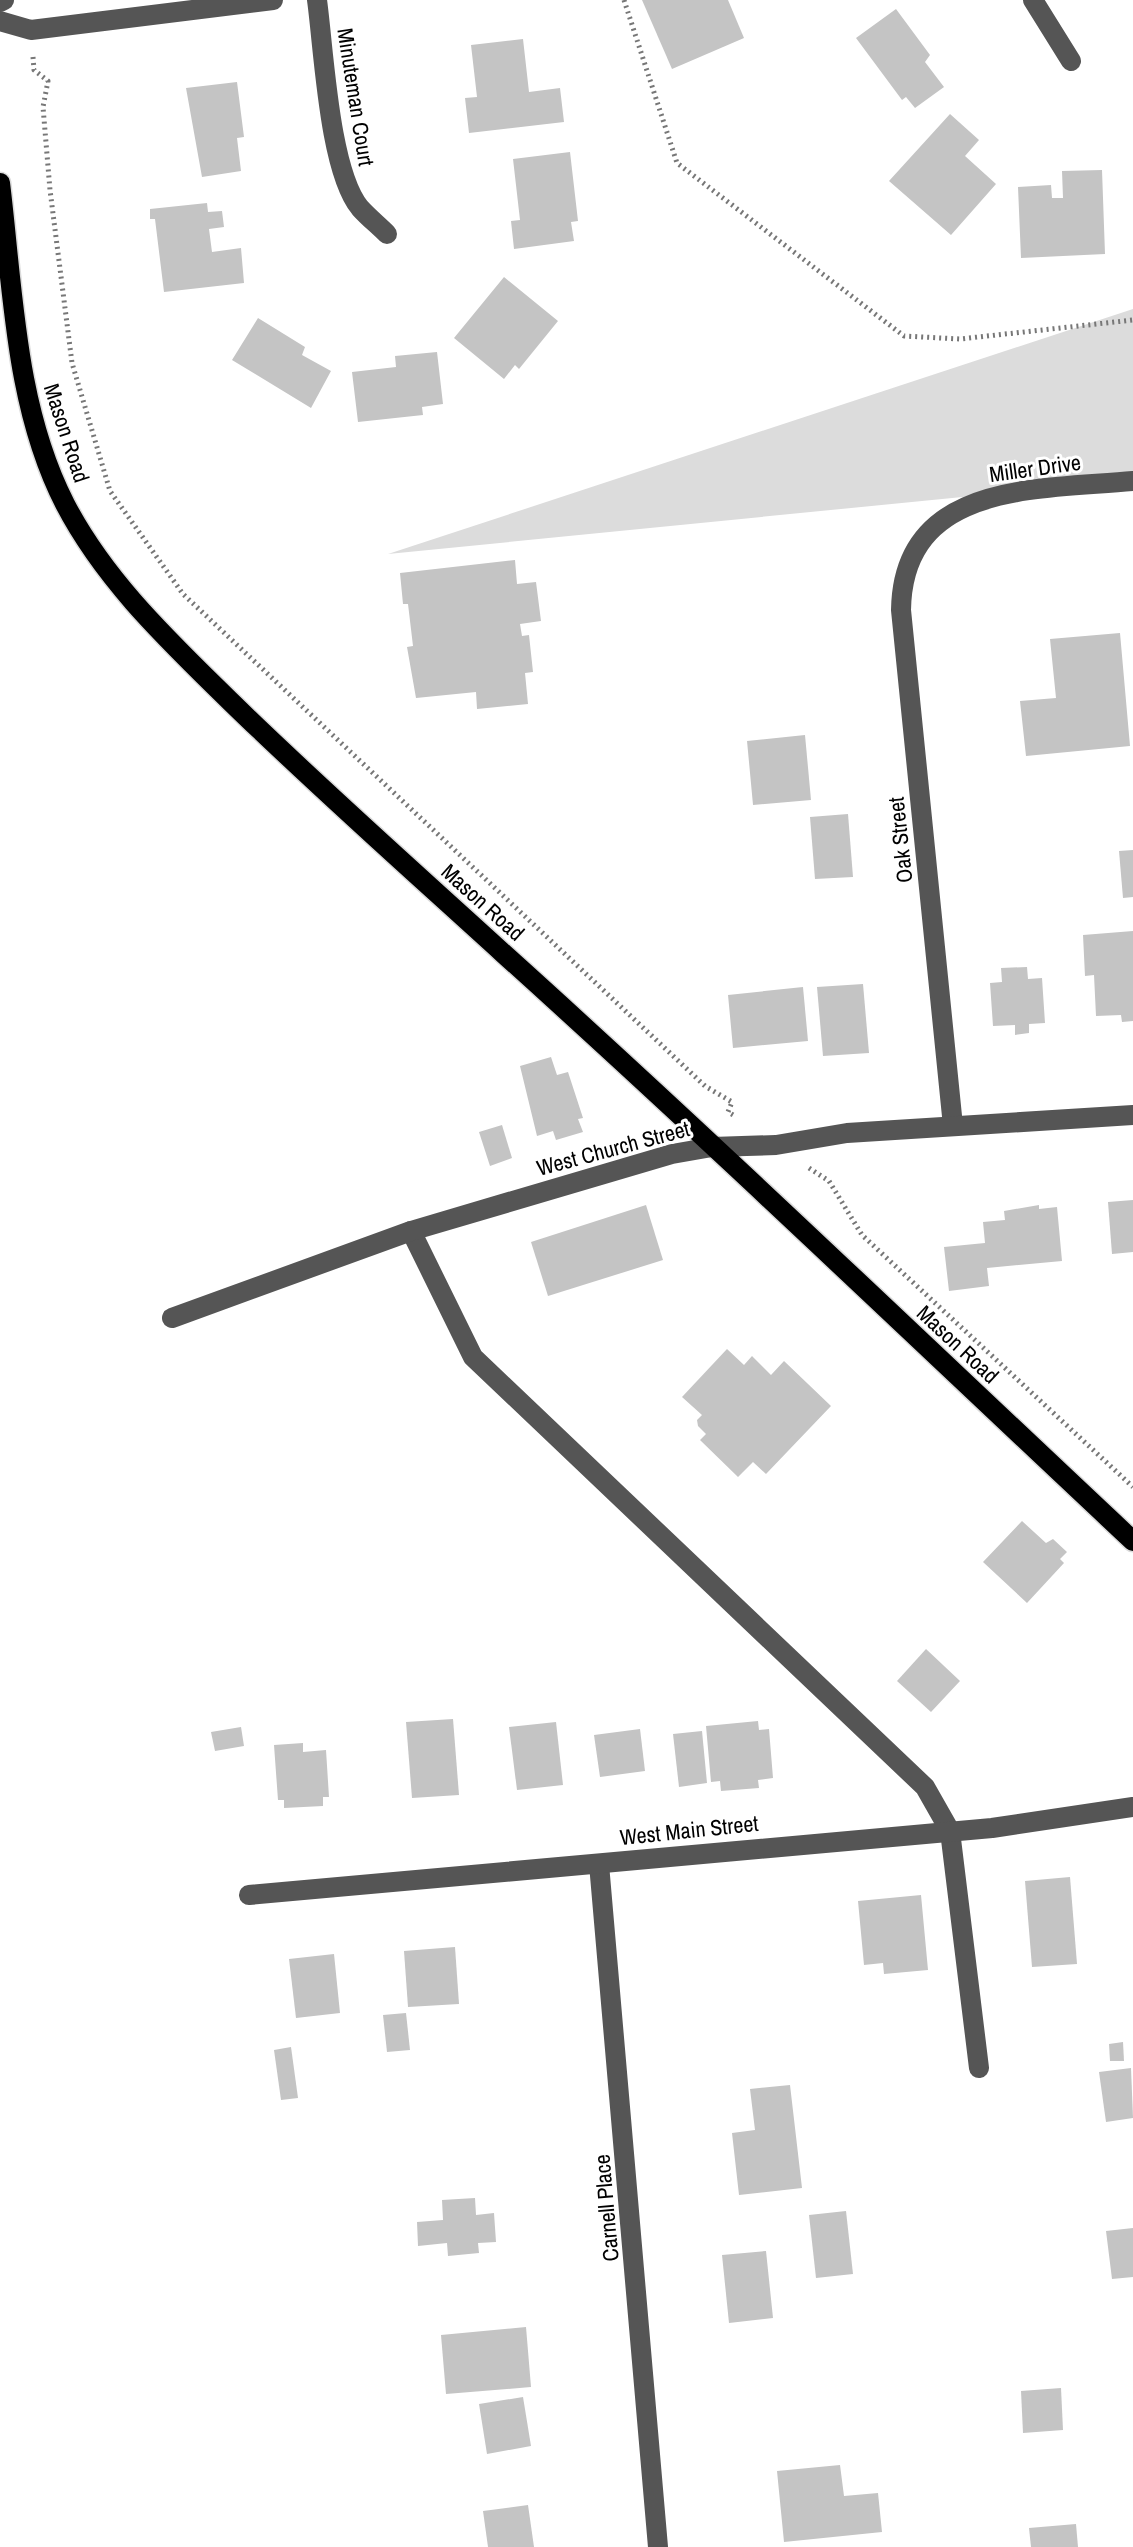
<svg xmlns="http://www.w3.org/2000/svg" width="1133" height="2547" font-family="'Archivo Narrow',sans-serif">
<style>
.green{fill:#dcdcdc}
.building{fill:#c4c4c4}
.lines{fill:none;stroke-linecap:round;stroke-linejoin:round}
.major-casing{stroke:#dbdbdb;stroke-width:23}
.path{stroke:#777;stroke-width:5;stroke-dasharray:2 4;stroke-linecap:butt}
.minor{stroke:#555;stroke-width:20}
.major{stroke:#000;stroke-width:20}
.labels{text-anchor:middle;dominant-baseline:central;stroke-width:6;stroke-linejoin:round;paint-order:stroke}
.street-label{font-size:22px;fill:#000;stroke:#fff}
</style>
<rect width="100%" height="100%" fill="#fff"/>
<polygon class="green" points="1133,309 1133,480 388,554"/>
<g class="building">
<polygon points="642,0 728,0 744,38 672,69"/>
<polygon points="896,9 930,55 925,62 944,87 915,108 906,97 902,100 856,38"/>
<polygon points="523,39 529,92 560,88 564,122 469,133 465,98 477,97 471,45"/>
<polygon points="237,82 244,137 237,138 241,171 202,177 186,88"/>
<polygon points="950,114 979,140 965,156 996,184 951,235 889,181"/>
<polygon points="570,152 578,221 571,222 574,241 514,249 511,221 520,220 513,159"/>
<polygon points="1102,170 1105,254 1021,258 1018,187 1051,185 1052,198 1063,198 1062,171"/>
<polygon points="207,203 208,212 222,211 224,227 209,229 212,252 241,248 244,283 164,292 155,219 150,219 150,209"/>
<polygon points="504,277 558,321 519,369 515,365 504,379 454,338"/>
<polygon points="258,318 305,347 302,355 331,371 311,408 232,360"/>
<polygon points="437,352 443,404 422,407 423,415 358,422 352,372 396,367 395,356"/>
<polygon points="515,560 517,584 536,582 541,621 520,624 522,636 529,635 533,672 525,673 528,704 477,709 476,692 416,698 407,647 413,646 408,604 403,604 400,573"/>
<polygon points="1120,633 1130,746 1026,756 1020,701 1056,698 1050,639"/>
<polygon points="805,735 811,800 753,805 747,741"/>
<polygon points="848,814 853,877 815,879 810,817"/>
<polygon points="1133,850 1133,897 1123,898 1119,851"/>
<polygon points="1133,931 1133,1021 1122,1022 1121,1015 1096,1016 1094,975 1085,976 1083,935"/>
<polygon points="1027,967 1028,979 1042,978 1045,1023 1029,1024 1029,1033 1015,1035 1015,1025 993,1026 990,983 1002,982 1001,968"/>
<polygon points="863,984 869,1053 823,1056 817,987"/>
<polygon points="803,987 808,1041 733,1048 728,995"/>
<polygon points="551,1057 557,1075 568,1072 583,1118 578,1119 583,1132 556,1140 553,1131 537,1136 520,1066"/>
<polygon points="502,1125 512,1158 490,1166 479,1132"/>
<polygon points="1133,1200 1133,1252 1112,1254 1108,1202"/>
<polygon points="646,1205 663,1260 548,1296 531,1242"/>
<polygon points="1039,1205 1039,1209 1057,1207 1062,1261 987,1268 989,1286 949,1291 944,1247 985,1243 983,1222 1005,1220 1004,1211"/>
<polygon points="727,1349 744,1365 752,1356 771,1375 784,1361 831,1406 766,1474 753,1462 738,1477 700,1440 706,1434 698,1426 697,1420 702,1415 682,1397"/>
<polygon points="1022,1521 1046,1543 1053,1539 1067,1552 1060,1559 1064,1563 1027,1603 983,1562"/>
<polygon points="926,1649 960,1681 931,1712 897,1681"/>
<polygon points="453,1719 459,1795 412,1798 406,1722"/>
<polygon points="758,1721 759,1730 769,1729 773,1778 758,1780 759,1788 721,1791 720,1781 711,1782 706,1726"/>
<polygon points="556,1722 563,1785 517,1790 509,1727"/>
<polygon points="241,1727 244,1746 215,1751 211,1732"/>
<polygon points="640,1729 645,1771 600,1777 594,1735"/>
<polygon points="702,1731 707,1783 679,1787 673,1734"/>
<polygon points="303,1743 303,1752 326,1750 329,1797 323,1797 323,1806 284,1808 284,1800 278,1800 274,1745"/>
<polygon points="1070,1877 1077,1964 1032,1967 1025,1881"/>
<polygon points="921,1895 928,1970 884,1974 883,1963 864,1965 858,1901"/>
<polygon points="455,1947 459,2004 408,2007 404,1951"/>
<polygon points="334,1954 340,2013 296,2018 289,1959"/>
<polygon points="406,2013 410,2050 387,2052 383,2015"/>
<polygon points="1123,2042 1124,2061 1110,2061 1109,2044"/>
<polygon points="291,2047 298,2098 281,2100 274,2050"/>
<polygon points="1131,2068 1133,2118 1106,2122 1099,2072"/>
<polygon points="790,2085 802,2188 739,2195 732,2133 755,2130 750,2089"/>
<polygon points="475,2198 476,2215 494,2213 496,2242 478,2243 479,2253 448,2256 447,2243 418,2246 417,2222 443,2220 442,2200"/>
<polygon points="846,2211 853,2274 816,2278 809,2215"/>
<polygon points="1133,2228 1133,2277 1112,2279 1106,2231"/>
<polygon points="766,2251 773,2318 729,2323 722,2255"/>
<polygon points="526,2327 531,2387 446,2394 441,2335"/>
<polygon points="1061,2388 1063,2430 1023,2433 1021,2391"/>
<polygon points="523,2397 531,2446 487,2454 479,2404"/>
<polygon points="840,2465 844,2496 878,2493 882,2532 784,2542 777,2471"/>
<polygon points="528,2505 534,2547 488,2547 483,2511"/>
<polygon points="1076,2524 1078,2547 1031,2547 1029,2528"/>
</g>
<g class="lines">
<defs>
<path id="major" d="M0 183C13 289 15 407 65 504 105 581 168 640 229 700 318 787 412 870 504 954 717 1146 924 1345 1133 1541"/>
</defs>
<use href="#major" class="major-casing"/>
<g class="path">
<polyline points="624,0 677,163 904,336 960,339 1133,320"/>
<polyline points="33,57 34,70 48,81 43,107 50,190 72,363 110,491 183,594 705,1086 732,1102 728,1112 735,1116"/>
<polyline points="809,1168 829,1181 862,1235 1133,1487"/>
</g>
<g class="minor">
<path d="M317 0C324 51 329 170 360 208 368 217 378 225 387 234"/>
<polyline points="1033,0 1071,61"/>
<polyline points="0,2 4,0"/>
<polyline points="0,21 31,30 273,0"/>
<path d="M953 1126 901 610C903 481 1039 490 1133 481"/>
<polyline points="411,1231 473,1357 925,1787 950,1831 979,2068"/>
<polyline points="172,1318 411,1231 672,1154 712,1147 776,1145 847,1133 1133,1115"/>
<polyline points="599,1864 658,2547"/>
<polyline points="249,1895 992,1828 1133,1807"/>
</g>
<use href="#major" class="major"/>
</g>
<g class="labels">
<g class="street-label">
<text transform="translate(356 97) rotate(81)">Minuteman Court</text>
<text transform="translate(67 433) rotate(72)">Mason Road</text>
<text transform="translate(1035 468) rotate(-8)">Miller Drive</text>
<text transform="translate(900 840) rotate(-96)">Oak Street</text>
<text transform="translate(483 902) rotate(42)">Mason Road</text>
<text transform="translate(613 1148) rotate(-15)">West Church Street</text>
<text transform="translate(958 1344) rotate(43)">Mason Road</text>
<text transform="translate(689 1830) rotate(-6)">West Main Street</text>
<text transform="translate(606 2208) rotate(-95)">Carnell Place</text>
</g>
</g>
</svg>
